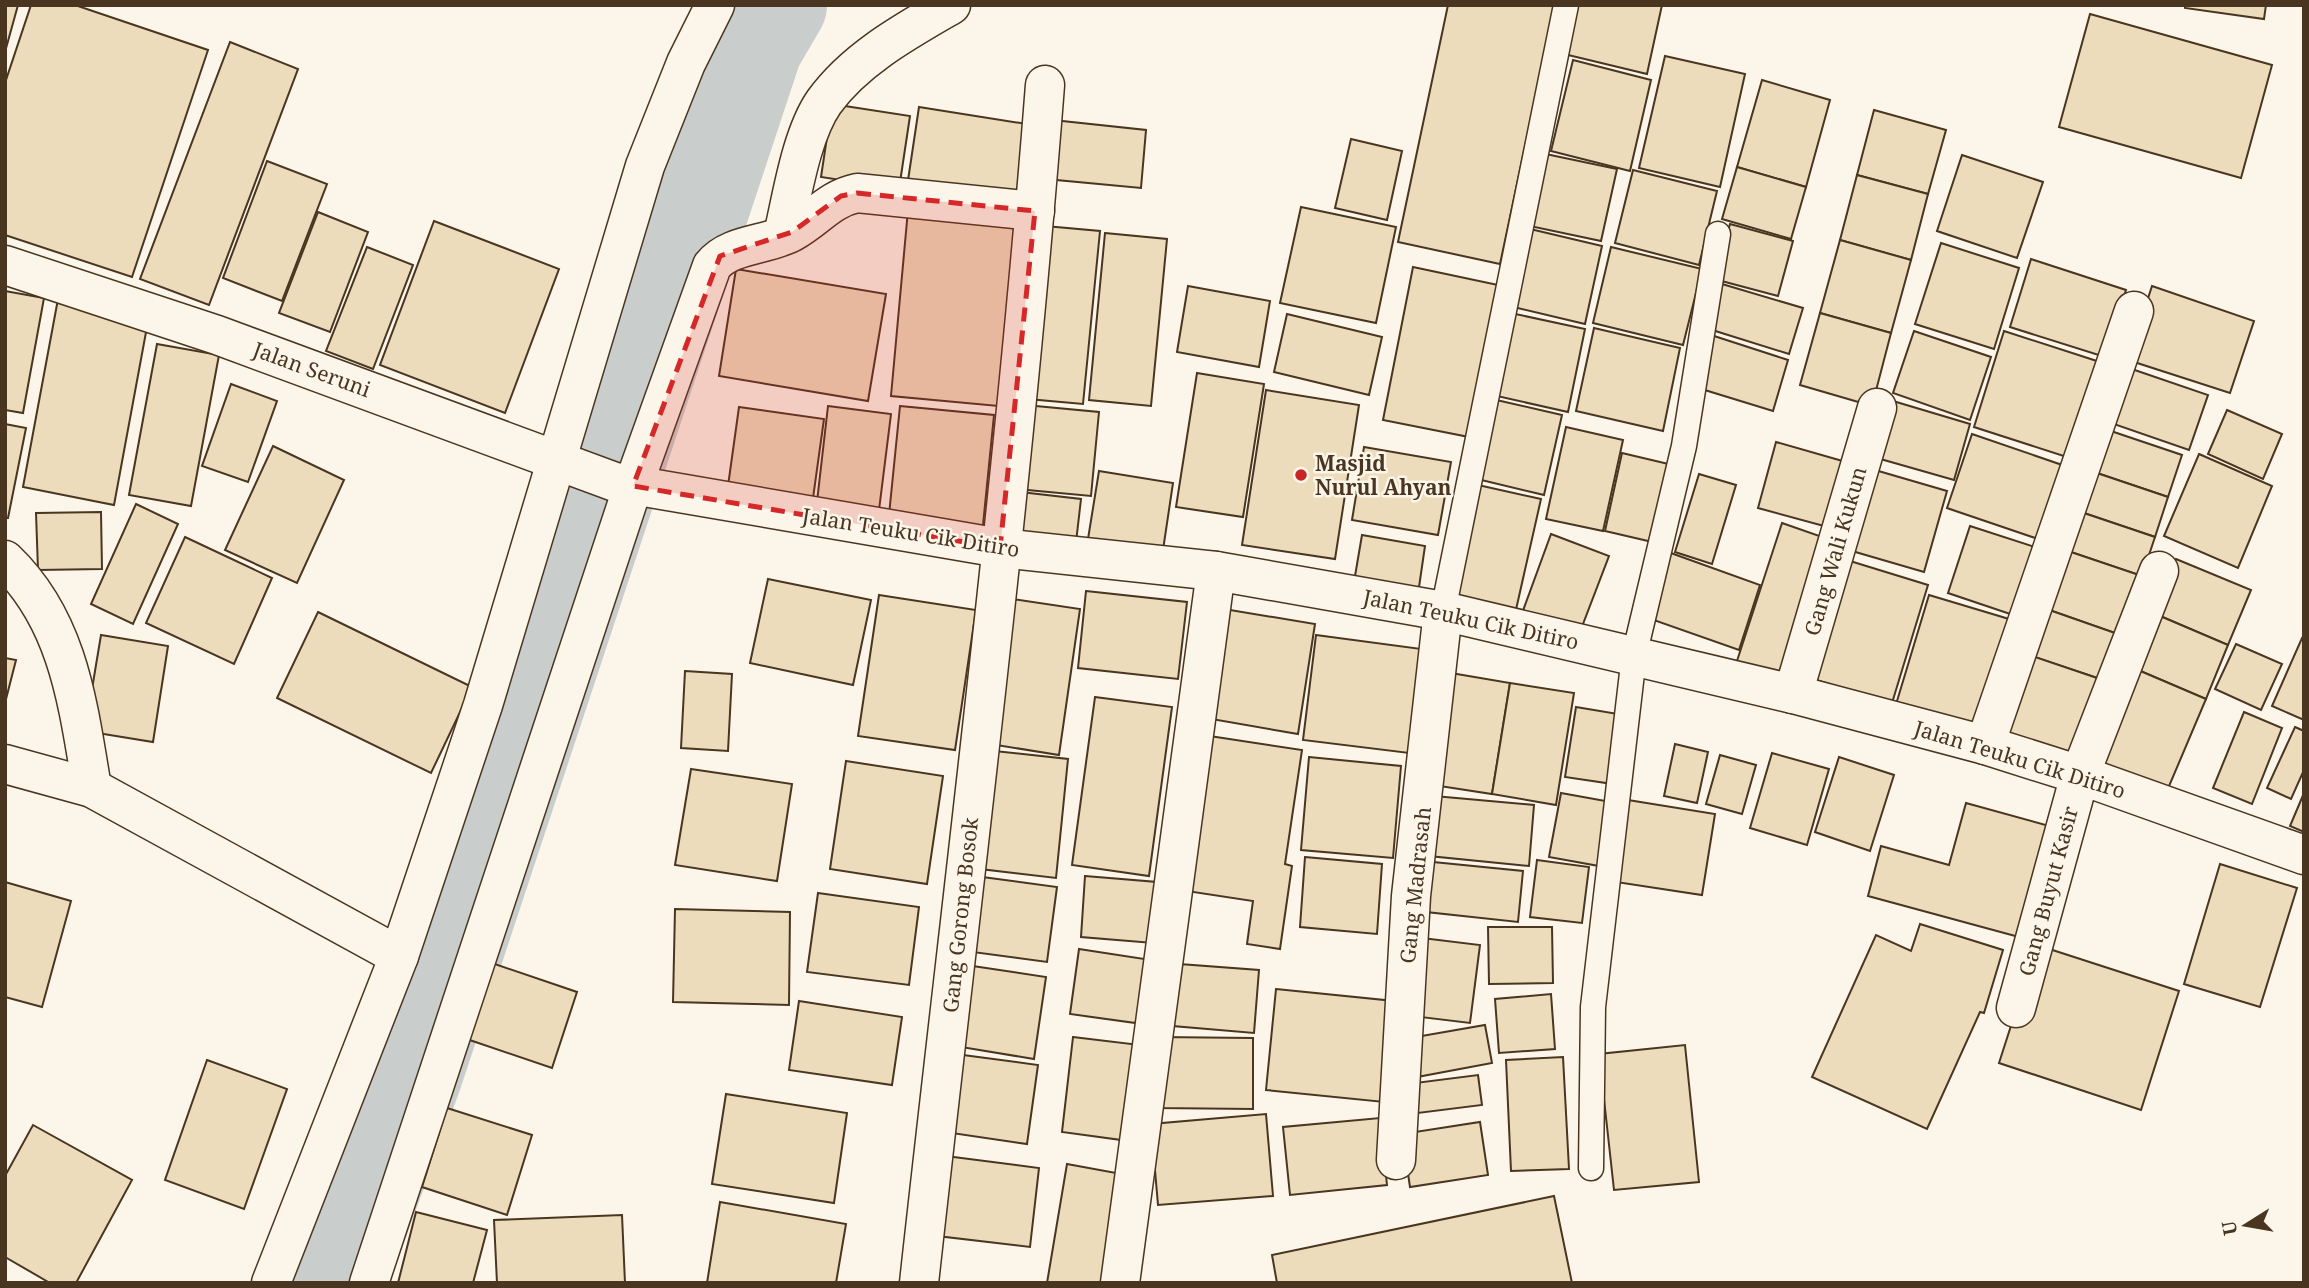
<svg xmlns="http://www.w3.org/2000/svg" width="2309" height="1288" font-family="'Noto Serif',serif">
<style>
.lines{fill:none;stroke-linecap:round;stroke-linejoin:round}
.river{stroke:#c9cecd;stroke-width:96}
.building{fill:#ecdcbc;stroke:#4a3520;stroke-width:2}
.service-casing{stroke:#4a3520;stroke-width:27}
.minor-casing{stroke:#4a3520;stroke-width:41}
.service{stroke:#fbf6e9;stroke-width:24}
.minor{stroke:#fbf6e9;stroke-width:38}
.marked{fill:#d62828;fill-opacity:0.2;stroke:#d62828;stroke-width:5;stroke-dasharray:14 9;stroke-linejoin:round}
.poi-dot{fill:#c62828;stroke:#fbf6e9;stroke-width:2.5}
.labels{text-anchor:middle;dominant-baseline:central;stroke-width:5;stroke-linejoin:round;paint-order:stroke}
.street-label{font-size:21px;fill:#4a3520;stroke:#fbf6e9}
.poi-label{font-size:21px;font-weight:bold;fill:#4a3520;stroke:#fbf6e9;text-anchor:start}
</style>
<rect width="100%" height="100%" fill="#fbf6e9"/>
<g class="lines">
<polyline class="river" points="338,1283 414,1076 755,46 779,5"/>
</g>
<g class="building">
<polygon points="5,5 18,5 5,52"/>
<polygon points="31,5 75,5 208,50 132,277 5,235 5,83"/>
<polygon points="1448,5 1555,5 1500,264 1398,242"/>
<polygon points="1575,5 1662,5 1647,74 1564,54"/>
<polygon points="2185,5 2266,5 2264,19 2185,8"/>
<polygon points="2090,14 2272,65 2241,178 2059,127"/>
<polygon points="230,42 298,69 209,305 140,279"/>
<polygon points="1665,56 1745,74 1720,187 1639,168"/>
<polygon points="1573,60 1651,80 1630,171 1551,151"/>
<polygon points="1762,80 1830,100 1806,187 1737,167"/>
<polygon points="832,104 910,116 899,189 821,177"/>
<polygon points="919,107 1039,126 1026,206 907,187"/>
<polygon points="1874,110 1946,130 1928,194 1857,175"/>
<polygon points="1053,120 1146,130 1141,188 1046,179"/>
<polygon points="1351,139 1402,151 1387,220 1335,208"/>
<polygon points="1541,153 1617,169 1601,241 1525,225"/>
<polygon points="1962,155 2043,182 2017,258 1937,231"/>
<polygon points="267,161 327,184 282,301 223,278"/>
<polygon points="1737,167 1806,187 1791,239 1722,219"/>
<polygon points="1633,170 1717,191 1699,265 1615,243"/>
<polygon points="1857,175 1928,194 1911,260 1840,240"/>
<polygon points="1301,207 1396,227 1376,323 1280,303"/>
<polygon points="908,210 1026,221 1009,407 891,396"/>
<polygon points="318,212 368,232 330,332 279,313"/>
<polygon points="434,221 559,269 505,413 380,365"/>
<polygon points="1730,224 1793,241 1778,296 1714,279"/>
<polygon points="1045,226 1100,231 1083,404 1028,399"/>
<polygon points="1526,228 1602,246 1585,324 1509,306"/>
<polygon points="1105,233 1167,239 1151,406 1089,400"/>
<polygon points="1840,240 1911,260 1891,333 1820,313"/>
<polygon points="1941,243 2019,268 1994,349 1915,324"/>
<polygon points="367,247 413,265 373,369 326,351"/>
<polygon points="1611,247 1702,269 1683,345 1593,323"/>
<polygon points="2031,259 2126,290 2105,357 2010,327"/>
<polygon points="1413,267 1498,285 1469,437 1383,420"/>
<polygon points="736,269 886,294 868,401 719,376"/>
<polygon points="1722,284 1803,308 1789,354 1709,329"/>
<polygon points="1188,286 1270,301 1259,367 1177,352"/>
<polygon points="2152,286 2254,321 2230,393 2128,360"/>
<polygon points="5,291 44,298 23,413 5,410"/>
<polygon points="58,299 149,316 114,505 23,487"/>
<polygon points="1506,312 1585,329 1568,412 1488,394"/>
<polygon points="1820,313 1891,333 1872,406 1800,385"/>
<polygon points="1287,314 1382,337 1369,395 1274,372"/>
<polygon points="1594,328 1680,348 1663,431 1576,411"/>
<polygon points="1914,331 1991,357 1970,420 1893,393"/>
<polygon points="2004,331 2103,363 2073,459 1974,427"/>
<polygon points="1711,335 1788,360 1773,411 1695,387"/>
<polygon points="157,344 219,355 191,506 129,495"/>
<polygon points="2123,366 2208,395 2189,450 2105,421"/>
<polygon points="1197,373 1264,384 1243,517 1176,507"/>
<polygon points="231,384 277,401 248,482 202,466"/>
<polygon points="1266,390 1359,405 1335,559 1242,545"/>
<polygon points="1492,399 1562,415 1544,495 1473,478"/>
<polygon points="1893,401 1970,424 1954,480 1877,458"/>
<polygon points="1025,405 1099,412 1091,496 1017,489"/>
<polygon points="828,406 891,414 879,510 817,502"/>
<polygon points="900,406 994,415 982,535 888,525"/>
<polygon points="739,407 824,419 813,498 728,486"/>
<polygon points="2227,410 2282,434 2263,479 2208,454"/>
<polygon points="5,424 26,428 8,518 5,518"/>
<polygon points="1566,427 1623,440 1603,531 1546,519"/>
<polygon points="2102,428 2182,455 2168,497 2088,470"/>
<polygon points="1972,434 2068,467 2044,541 1947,508"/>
<polygon points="1776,442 1853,464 1835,529 1758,508"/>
<polygon points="273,446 344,480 297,583 225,550"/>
<polygon points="1364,447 1451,462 1438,535 1352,520"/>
<polygon points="1622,453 1677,466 1661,544 1605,531"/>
<polygon points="2199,454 2272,486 2238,568 2164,536"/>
<polygon points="1875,470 1947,491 1924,572 1852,551"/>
<polygon points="2088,470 2168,497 2155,537 2075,510"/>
<polygon points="1099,471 1173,483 1163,550 1088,539"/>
<polygon points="1699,474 1736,485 1712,564 1675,552"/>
<polygon points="1478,485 1541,499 1515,614 1452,599"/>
<polygon points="1012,491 1081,499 1075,551 1006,542"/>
<polygon points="136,504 178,524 133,624 91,604"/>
<polygon points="2075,510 2155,537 2142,576 2062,549"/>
<polygon points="101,512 102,569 38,570 36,513"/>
<polygon points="1782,523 1831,540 1784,679 1736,664"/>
<polygon points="1970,526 2044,550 2022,618 1948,593"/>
<polygon points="1551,534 1609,556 1578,637 1521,616"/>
<polygon points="1362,535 1425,546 1418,594 1354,582"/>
<polygon points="185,537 272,578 234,664 146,623"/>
<polygon points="2062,549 2142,576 2115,633 2035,605"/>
<polygon points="1668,552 1760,585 1739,650 1645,617"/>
<polygon points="2176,559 2251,590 2228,645 2153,613"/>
<polygon points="1850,561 1928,585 1892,703 1813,679"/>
<polygon points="768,579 871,600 853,685 750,663"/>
<polygon points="1086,591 1187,602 1178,679 1078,668"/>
<polygon points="879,595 976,610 955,750 858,736"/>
<polygon points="1929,595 2019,622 1984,738 1894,711"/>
<polygon points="1005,598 1080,609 1059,755 984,743"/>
<polygon points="2035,605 2115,633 2100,679 2020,652"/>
<polygon points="1218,608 1315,624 1298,734 1200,717"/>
<polygon points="318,612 472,687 431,773 277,698"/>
<polygon points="2153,613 2228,645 2206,699 2131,667"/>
<polygon points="101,635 168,646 153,742 85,731"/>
<polygon points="1316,635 1429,650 1417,754 1303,740"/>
<polygon points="2302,638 2304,639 2304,720 2272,706"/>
<polygon points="2236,644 2282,664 2261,710 2215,689"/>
<polygon points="2020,652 2100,679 2072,763 1992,736"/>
<polygon points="5,658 16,660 5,703"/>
<polygon points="2131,667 2206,699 2164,798 2090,765"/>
<polygon points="685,671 732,674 728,751 681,748"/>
<polygon points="1451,673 1510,683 1492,794 1433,785"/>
<polygon points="1510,683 1574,693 1556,805 1492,794"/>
<polygon points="1095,697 1172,707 1149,876 1072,865"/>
<polygon points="1576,707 1624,715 1613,784 1565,777"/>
<polygon points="2244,712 2282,728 2252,804 2213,788"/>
<polygon points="2295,727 2304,731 2304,770 2291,799 2267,788"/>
<polygon points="1203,735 1302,750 1285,864 1292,866 1280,949 1247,944 1253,901 1180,890"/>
<polygon points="1675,744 1708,752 1697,803 1664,796"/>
<polygon points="985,750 1068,759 1056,878 972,868"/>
<polygon points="1772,753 1829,769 1807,845 1750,828"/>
<polygon points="1720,755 1756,765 1742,814 1706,804"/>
<polygon points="1309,757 1401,766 1393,858 1301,850"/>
<polygon points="1839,757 1894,775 1870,851 1815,832"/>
<polygon points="846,761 943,776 927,884 830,869"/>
<polygon points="691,769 792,784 777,881 675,865"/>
<polygon points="1561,793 1611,802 1599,866 1549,857"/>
<polygon points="2304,793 2304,832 2290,826"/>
<polygon points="1434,796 1534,805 1529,866 1429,856"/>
<polygon points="1628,800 1715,814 1702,895 1616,882"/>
<polygon points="1966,803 2060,829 2030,940 1868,896 1881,846 1949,865"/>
<polygon points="1305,857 1382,864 1377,934 1300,927"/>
<polygon points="1537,860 1589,867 1582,923 1530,917"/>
<polygon points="1423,861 1523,871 1518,922 1417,911"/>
<polygon points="2220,864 2297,888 2260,1007 2184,984"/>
<polygon points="975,876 1057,887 1047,962 965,951"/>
<polygon points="1085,876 1157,882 1153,943 1081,937"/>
<polygon points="5,882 71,901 42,1007 5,997"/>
<polygon points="818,893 919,907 909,985 807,972"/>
<polygon points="675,909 790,912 789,1005 673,1002"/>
<polygon points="1920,924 2003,950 1984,1013 1980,1012 1927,1129 1812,1077 1876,935 1911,951"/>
<polygon points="1488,927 1552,927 1553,983 1489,984"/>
<polygon points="1422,938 1480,945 1470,1023 1412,1016"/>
<polygon points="2037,945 2179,991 2141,1110 1999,1063"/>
<polygon points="1079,949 1151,960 1143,1024 1070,1014"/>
<polygon points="483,960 577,992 552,1068 458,1036"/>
<polygon points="1166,963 1259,970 1254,1033 1161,1025"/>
<polygon points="966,965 1046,977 1034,1059 955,1046"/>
<polygon points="1276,989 1394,1001 1384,1102 1266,1090"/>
<polygon points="1551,994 1555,1049 1499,1053 1495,999"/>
<polygon points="799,1001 902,1017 892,1085 789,1070"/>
<polygon points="1485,1025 1492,1063 1417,1077 1410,1038"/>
<polygon points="1073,1037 1140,1045 1129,1141 1062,1132"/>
<polygon points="1158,1037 1253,1038 1253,1109 1157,1108"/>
<polygon points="1685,1045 1699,1182 1614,1190 1599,1054"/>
<polygon points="948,1053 1038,1065 1027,1144 938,1131"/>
<polygon points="1563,1057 1569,1169 1511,1171 1506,1060"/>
<polygon points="207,1060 287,1089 244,1209 165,1180"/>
<polygon points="1478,1075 1482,1105 1410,1114 1407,1084"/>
<polygon points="726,1094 847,1113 834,1203 712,1184"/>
<polygon points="447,1108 532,1135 507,1215 422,1187"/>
<polygon points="1266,1114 1273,1196 1158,1205 1151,1124"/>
<polygon points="1380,1118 1387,1185 1290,1195 1283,1127"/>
<polygon points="1480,1122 1488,1175 1410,1187 1402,1134"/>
<polygon points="33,1125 132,1180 76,1283 50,1283 5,1257 5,1176"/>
<polygon points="938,1155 1039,1168 1030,1247 929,1235"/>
<polygon points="1067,1164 1127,1175 1108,1283 1047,1283"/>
<polygon points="1554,1196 1572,1283 1277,1283 1272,1255"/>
<polygon points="720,1202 846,1224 836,1283 707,1283"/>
<polygon points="416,1212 487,1230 473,1283 398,1283"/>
<polygon points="622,1215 625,1283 497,1283 494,1220"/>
</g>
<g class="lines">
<defs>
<g id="service">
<polyline points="1443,611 1566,5"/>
<polyline points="1591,1168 1593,1007 1634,656 1684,446 1718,234"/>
</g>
<g id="minor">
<path d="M783 235C792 197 801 135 824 102 855 59 906 31 951 5"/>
<polyline points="5,265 217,335 615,482 1000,548 1216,571 1443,611 1793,694 1985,745 2080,775 2304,855"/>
<path d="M5 560C69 621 78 705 92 788"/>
<polyline points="1793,694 1877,408"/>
<polyline points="1985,745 2134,311"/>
<polyline points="5,764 92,788 399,956"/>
<polyline points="2016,1008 2080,775 2159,571"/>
<polyline points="1396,1160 1411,896 1443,611"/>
<polyline points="271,1283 399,956 483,705 645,166 686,63 715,5"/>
<path d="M369 1283 633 486 712 266C730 243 767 246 792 232 816 219 829 199 857 193L1035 211"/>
<path d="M919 1283C963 884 1014 485 1045 85"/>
<polyline points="1120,1283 1216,571"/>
</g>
</defs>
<use href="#service" class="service-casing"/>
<use href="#minor" class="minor-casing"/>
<use href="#service" class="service"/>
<use href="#minor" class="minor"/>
</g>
<path class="marked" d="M857 193 1035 211 1000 548 633 486 720 256 792 232 841 196Z"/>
<circle class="poi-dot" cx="1301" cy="475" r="7"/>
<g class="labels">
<g class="street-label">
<text transform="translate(312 369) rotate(20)">Jalan Seruni</text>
<text transform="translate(911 532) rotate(9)">Jalan Teuku Cik Ditiro</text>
<text transform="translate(1835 551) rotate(-74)">Gang Wali Kukun</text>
<text transform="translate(1471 619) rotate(12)">Jalan Teuku Cik Ditiro</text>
<text transform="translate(2020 759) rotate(17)">Jalan Teuku Cik Ditiro</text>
<text transform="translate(1415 885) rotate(-84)">Gang Madrasah</text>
<text transform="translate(2048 891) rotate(-75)">Gang Buyut Kasir</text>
<text transform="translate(960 915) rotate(-84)">Gang Gorong Bosok</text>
</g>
<g class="poi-label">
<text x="1315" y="463">Masjid<tspan x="1315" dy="24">Nurul Ahyan</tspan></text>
</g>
</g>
<rect width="2309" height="1288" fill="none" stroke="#4a3520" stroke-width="14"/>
<g transform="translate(2246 1225) rotate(259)" stroke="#fbf6e9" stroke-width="5" paint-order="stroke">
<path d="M0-5L12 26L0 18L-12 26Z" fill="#4a3520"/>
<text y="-10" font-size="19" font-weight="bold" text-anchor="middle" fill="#4a3520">U</text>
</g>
</svg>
